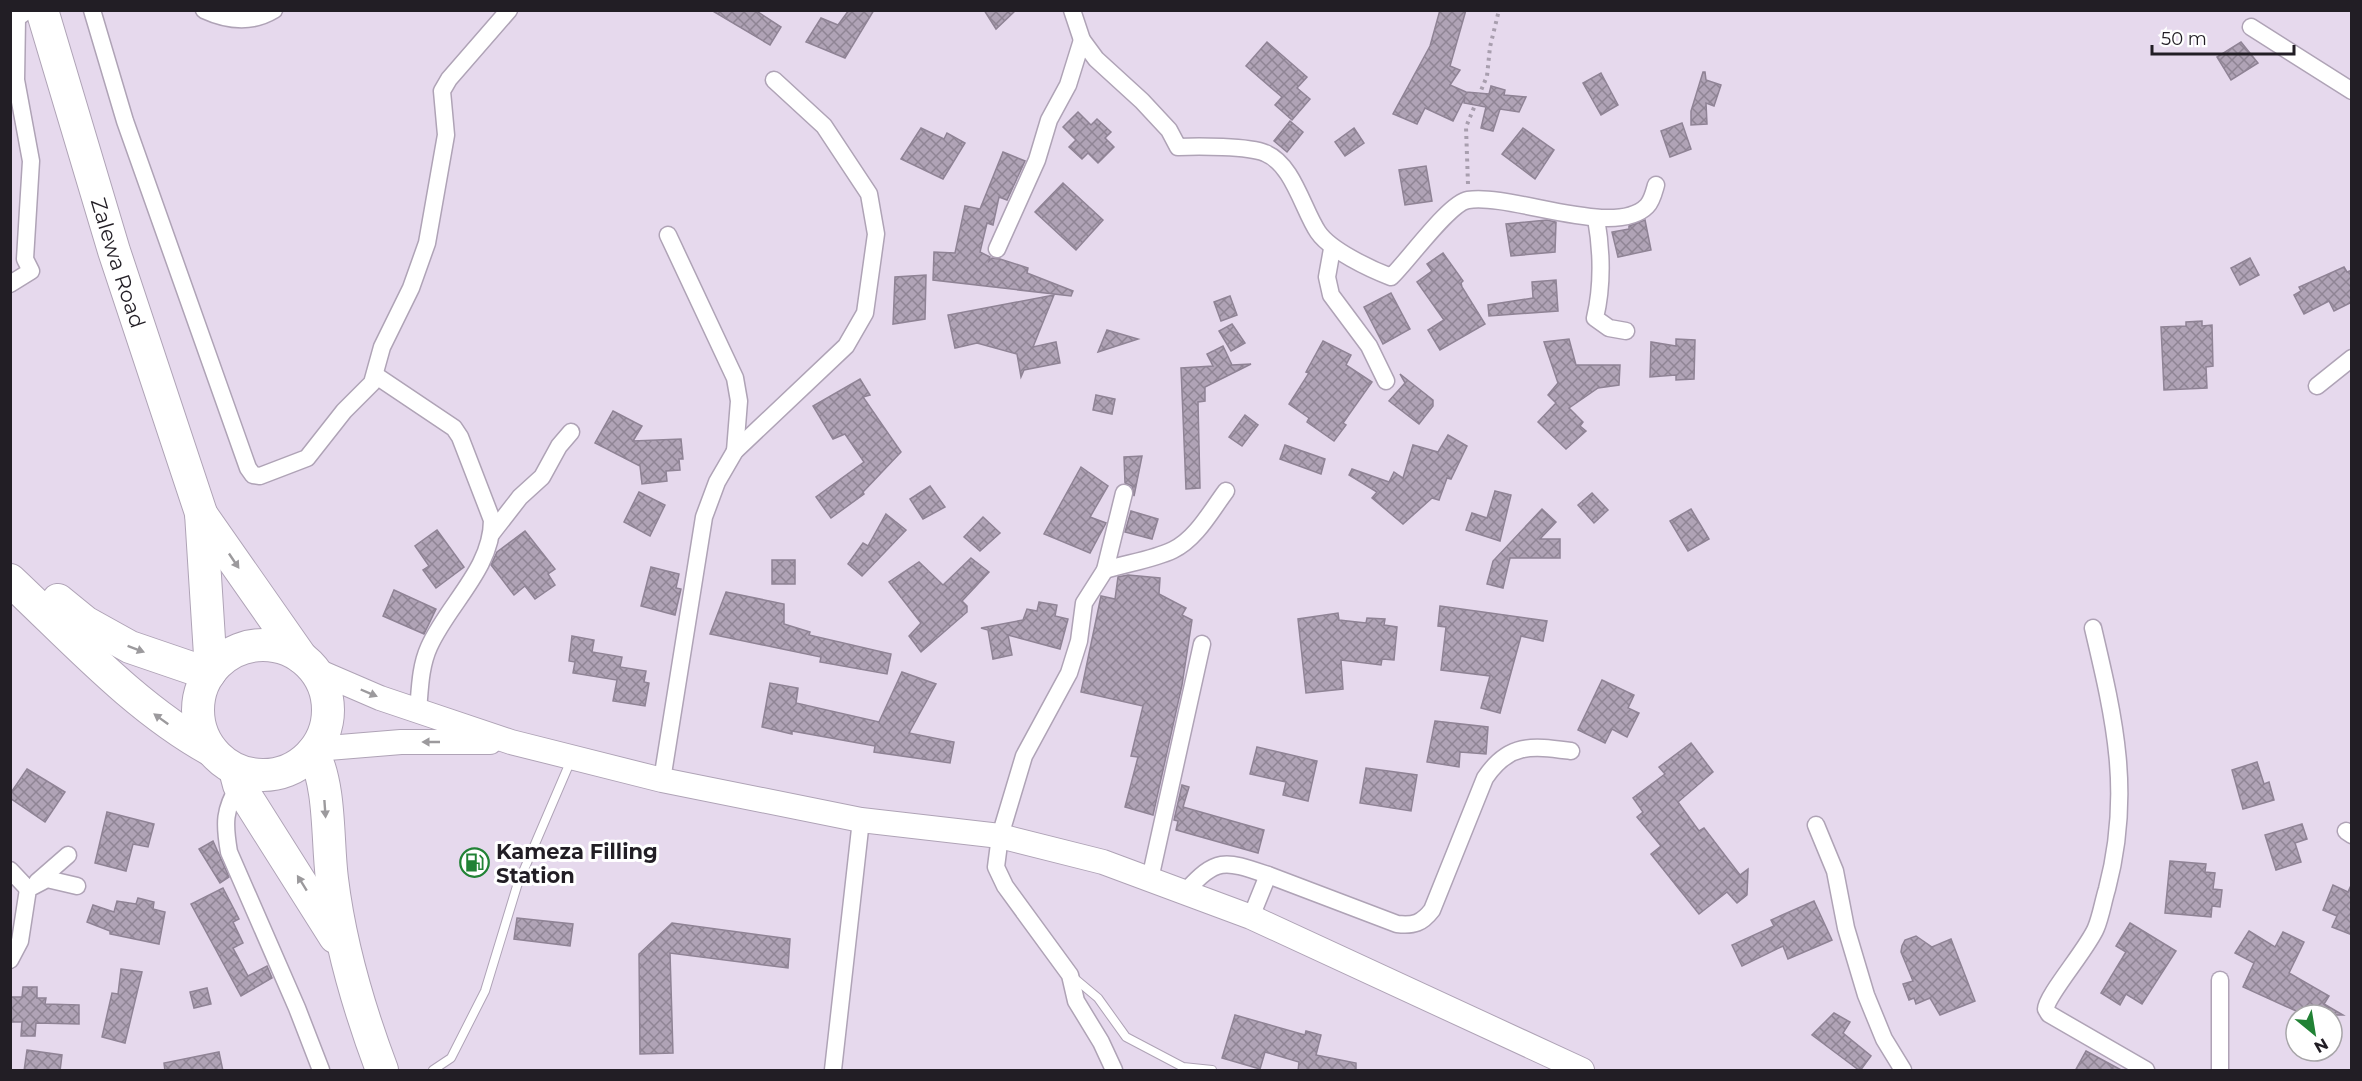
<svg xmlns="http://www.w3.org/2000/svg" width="2362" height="1081" font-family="Montserrat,sans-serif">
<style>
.building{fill:url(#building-cross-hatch);stroke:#8f8395;stroke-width:1.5}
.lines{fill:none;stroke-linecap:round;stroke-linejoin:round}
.lane-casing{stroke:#afa3b6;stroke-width:10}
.street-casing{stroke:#afa3b6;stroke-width:19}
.secondary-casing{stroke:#afa3b6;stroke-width:26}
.highway-casing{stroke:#afa3b6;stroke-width:34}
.path{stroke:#a89eae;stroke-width:4;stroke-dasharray:3 4.5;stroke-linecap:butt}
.lane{stroke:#fff;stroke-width:8}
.street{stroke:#fff;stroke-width:16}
.secondary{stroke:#fff;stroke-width:24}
.highway{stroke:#fff;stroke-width:32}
.oneway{fill:#9c9a9d}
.labels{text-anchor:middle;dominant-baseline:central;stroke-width:6;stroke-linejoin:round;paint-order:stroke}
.street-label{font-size:21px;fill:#221e25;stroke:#fff}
.poi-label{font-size:21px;font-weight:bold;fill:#221e25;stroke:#fff;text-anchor:start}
</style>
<defs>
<pattern id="building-cross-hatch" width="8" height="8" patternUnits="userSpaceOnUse" patternTransform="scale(1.5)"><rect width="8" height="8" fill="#b0a3b6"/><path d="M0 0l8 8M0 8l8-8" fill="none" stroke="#8f8494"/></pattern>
</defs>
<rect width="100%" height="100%" fill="#e6d9ed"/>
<g class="building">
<polygon points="711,10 755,10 781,27 770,45"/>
<polygon points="849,10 874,10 845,58 806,42 821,18 838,25"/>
<polygon points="984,10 1016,10 996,29"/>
<polygon points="1440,10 1466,10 1450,66 1460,70 1450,85 1466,92 1489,94 1491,86 1505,90 1504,95 1526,97 1519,112 1500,109 1493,131 1481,128 1486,107 1464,103 1465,97 1453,121 1425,108 1417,124 1393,114 1430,46"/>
<polygon points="1267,42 1307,77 1297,88 1310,99 1292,120 1275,105 1282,97 1246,66"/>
<polygon points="2241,42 2258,63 2231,80 2217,57"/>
<polygon points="1703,72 1705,72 1706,80 1721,85 1714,106 1706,103 1707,124 1691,125 1691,111"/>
<polygon points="1601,73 1618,105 1601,115 1583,83"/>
<polygon points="1078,112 1091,125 1097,119 1111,132 1105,138 1114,147 1098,163 1088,153 1082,159 1069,147 1076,140 1063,127"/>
<polygon points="1290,121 1303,132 1287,152 1274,141"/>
<polygon points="1682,123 1691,149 1670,157 1661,131"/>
<polygon points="921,128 944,139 947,133 965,143 943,179 901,159"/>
<polygon points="1354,128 1364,143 1345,156 1335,142"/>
<polygon points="1523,128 1554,150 1535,179 1502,154"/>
<polygon points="1003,152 1025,161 1007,200 999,197 993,225 987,223 980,252 990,257 989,261 992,258 1000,259 1028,268 1027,273 1073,291 1071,296 933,280 934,252 955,253 965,206 980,209"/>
<polygon points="1426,166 1432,201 1405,205 1399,170"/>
<polygon points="1063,183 1103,220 1076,250 1035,212"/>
<polygon points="1547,220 1556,222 1555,252 1511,256 1506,224"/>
<polygon points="1645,220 1651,250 1618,257 1612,232 1629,229 1629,226"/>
<polygon points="1443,253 1463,281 1461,283 1462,287 1485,324 1440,350 1428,330 1444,320 1417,282 1432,271 1427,264"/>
<polygon points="2250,258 2259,275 2240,285 2231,268"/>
<polygon points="2344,267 2347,272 2352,270 2352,302 2334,311 2329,301 2304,314 2294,295 2301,291 2299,287"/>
<polygon points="926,275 925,319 893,324 895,277"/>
<polygon points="1556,280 1558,311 1489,316 1488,305 1533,298 1532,282"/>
<polygon points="1391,293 1410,329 1383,344 1364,307"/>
<polygon points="1054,295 1033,347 1056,342 1060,363 1024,370 1021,377 1017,354 977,343 955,348 948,315"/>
<polygon points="1230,296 1237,315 1221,321 1214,302"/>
<polygon points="2202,321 2202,326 2212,325 2213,366 2206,367 2207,388 2164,390 2161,327 2186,326 2186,322"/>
<polygon points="1232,324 1245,343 1231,351 1219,331"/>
<polygon points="1107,330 1138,339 1098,352"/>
<polygon points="1569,339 1576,365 1620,365 1619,385 1598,388 1569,408 1583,422 1580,426 1586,431 1566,449 1538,422 1556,403 1548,395 1558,383 1544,342"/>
<polygon points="1676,339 1695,340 1694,379 1676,380 1676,375 1650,377 1651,342 1676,346"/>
<polygon points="1323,341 1351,355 1346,365 1372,382 1343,423 1346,425 1334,441 1307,422 1309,418 1289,404 1309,373 1306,372"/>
<polygon points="1223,346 1232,365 1251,364 1205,387 1205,401 1198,402 1200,488 1186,489 1181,368 1213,366 1207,354"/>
<polygon points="1400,374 1433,400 1433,406 1419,424 1389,401 1405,383"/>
<polygon points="860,379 870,395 863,397 901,452 863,492 864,494 831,518 816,497 864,462 845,434 833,439 813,406"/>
<polygon points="1096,395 1115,399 1112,414 1093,410"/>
<polygon points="613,411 642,426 633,441 681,439 683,459 679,459 680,470 666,471 667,481 642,484 640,466 595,443"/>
<polygon points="1245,415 1258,425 1242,446 1229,437"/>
<polygon points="1448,435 1467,446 1451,479 1447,478 1439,500 1432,498 1403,524 1372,498 1377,492 1349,475 1352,469 1389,482 1394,472 1403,478 1413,445 1438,452"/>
<polygon points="1285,445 1325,459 1321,474 1280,459"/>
<polygon points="1142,456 1134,496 1132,486 1125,483 1124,457"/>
<polygon points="1081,467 1108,486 1090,517 1106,523 1090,553 1044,534"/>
<polygon points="930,486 945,507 923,519 910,499"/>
<polygon points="1495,491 1511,495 1500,541 1466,530 1472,513 1487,518"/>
<polygon points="639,492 665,505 650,536 624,522"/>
<polygon points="1592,493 1608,510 1594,523 1578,505"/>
<polygon points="1542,509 1556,522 1540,539 1560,539 1560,558 1510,558 1503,588 1487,584 1493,561"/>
<polygon points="1691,509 1709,539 1688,551 1670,521"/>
<polygon points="1131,511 1158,519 1152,539 1125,532"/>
<polygon points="886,514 906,530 862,576 848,564 863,543 868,546"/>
<polygon points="983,517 1000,533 980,551 964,537"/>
<polygon points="437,530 464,567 436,588 423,570 429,566 415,546"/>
<polygon points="525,531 555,569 548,574 555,585 535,599 525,586 514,595 491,565 497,552"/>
<polygon points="971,558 989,572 962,601 967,606 967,612 921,652 909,636 921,623 889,582 919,562 943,585"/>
<rect x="772" y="560" width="23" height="24"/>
<polygon points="651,567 679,574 676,588 681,589 675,615 641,606"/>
<polygon points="1128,575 1160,578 1159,594 1186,608 1182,615 1192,620 1182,685 1153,815 1125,807 1138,757 1131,756 1143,706 1081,692 1101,596 1115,599 1118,577"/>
<polygon points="394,590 436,609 424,634 383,616"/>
<polygon points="726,592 784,604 784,624 810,632 809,635 891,654 887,674 820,662 821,657 710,634"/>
<polygon points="1039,602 1057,605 1055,616 1068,619 1060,649 1008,635 1012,655 993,659 988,630 981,628 1023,620 1027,609 1037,611"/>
<polygon points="1440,606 1547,621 1543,641 1521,636 1500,713 1481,708 1490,676 1441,670 1446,627 1438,626"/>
<polygon points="1338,613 1339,620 1366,623 1367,618 1385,619 1384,625 1397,627 1394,660 1382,659 1381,665 1341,660 1343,689 1306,693 1298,619"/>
<polygon points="572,636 594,640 592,652 622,657 620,667 646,671 644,682 649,683 645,706 613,701 617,680 573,673 575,662 569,661"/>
<polygon points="902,672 936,684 909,733 954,742 950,763 874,752 875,746 792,731 792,734 762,727 770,683 798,688 796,703 879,722"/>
<polygon points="1602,680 1634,695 1628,708 1639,713 1627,737 1612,729 1605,743 1578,730"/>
<polygon points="1435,721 1488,727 1486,754 1460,752 1459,767 1427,762"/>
<polygon points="1691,743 1713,772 1678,802 1699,831 1704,828 1740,875 1748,869 1747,895 1737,903 1727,892 1699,914 1651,854 1661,846 1637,817 1643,812 1633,798 1665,774 1659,767"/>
<polygon points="1257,747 1317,761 1308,801 1283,795 1286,782 1250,774"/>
<polygon points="2257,762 2264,784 2269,782 2274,800 2243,809 2232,770"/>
<polygon points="1366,768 1417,775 1411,811 1360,803"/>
<polygon points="27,769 65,792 45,822 10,798 10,794"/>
<polygon points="1182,785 1189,787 1183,807 1264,830 1258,853 1176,830 1178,821 1174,820"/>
<polygon points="107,812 154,824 148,847 133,844 126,871 95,863"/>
<polygon points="2302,824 2307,839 2295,843 2301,862 2276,870 2265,835"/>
<polygon points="213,841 229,877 220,883 199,849"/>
<polygon points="2170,861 2206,864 2205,872 2215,873 2213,889 2222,890 2220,907 2212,906 2211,917 2165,913"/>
<polygon points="2352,883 2352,935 2332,927 2337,916 2323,910 2333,885 2348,892"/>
<polygon points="223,888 239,919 233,922 243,943 233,948 248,976 267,966 272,978 241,996 191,904"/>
<polygon points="138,898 154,902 153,909 165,912 159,944 110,934 110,931 87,922 93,905 114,912 117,901 136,904"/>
<polygon points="1814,901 1832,940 1788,959 1783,946 1742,966 1732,945 1774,926 1771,920"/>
<polygon points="517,918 573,924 570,946 514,939"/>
<polygon points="672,923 790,939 788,968 670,953 673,1053 640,1054 639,954"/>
<polygon points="2130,923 2176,951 2142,1004 2126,994 2120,1005 2101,993 2126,952 2116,946"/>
<polygon points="2249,931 2275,947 2283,932 2304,942 2289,973 2329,996 2324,1004 2343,1015 2305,1015 2243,987 2254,963 2235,953"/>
<polygon points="1916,936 1932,947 1951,939 1975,1001 1940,1015 1930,998 1916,1004 1914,998 1909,1000 1903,984 1913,981 1901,952 1902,946 1905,940"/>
<polygon points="121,969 142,972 125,1043 102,1037 112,993 118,994"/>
<polygon points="23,987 37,987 37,998 46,998 45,1004 79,1005 79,1024 36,1023 35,1036 21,1036 22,1022 11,1022 11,997 22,997"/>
<polygon points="207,988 211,1004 194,1008 190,992"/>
<polygon points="1834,1013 1850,1022 1843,1033 1871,1056 1860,1071 1812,1035"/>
<polygon points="1235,1015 1305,1035 1306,1031 1321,1035 1316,1055 1356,1063 1356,1071 1298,1071 1299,1062 1265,1052 1260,1069 1222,1058"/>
<polygon points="27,1050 62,1055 60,1071 24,1071"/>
<polygon points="2086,1051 2123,1071 2075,1071"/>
<polygon points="219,1052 223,1071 165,1071 164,1063"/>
</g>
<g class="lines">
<defs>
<g id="lane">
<polyline points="1073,977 1098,998 1126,1037 1183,1067 1212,1070"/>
<polyline points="433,1070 451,1058 485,991 517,886 571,760"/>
</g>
<g id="street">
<polyline points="92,10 125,121 248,468 253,475 260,476 307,458 344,411 372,383 382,347 411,288 427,243 446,135 442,91 449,79 509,10"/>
<path d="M204 10C228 21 251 24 274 10"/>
<path d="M1072 10 1082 40 1096 59 1142 101 1169 130 1178 147C1197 146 1249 146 1265 153 1293 164 1303 210 1318 232 1330 250 1370 269 1391 277 1408 261 1449 203 1468 200 1512 193 1615 239 1647 206 1652 201 1654 192 1656 185"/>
<polyline points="2251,27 2352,91"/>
<path d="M1596 218C1602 252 1603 284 1595 318L1609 328 1626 331"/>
<polyline points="668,235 735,378 739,401 735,451"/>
<polyline points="997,249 1037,160 1049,120 1068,85 1082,40"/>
<polyline points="1332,249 1327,277 1331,295 1369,346 1386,381"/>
<polyline points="10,284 31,271 25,259 31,161 16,80 17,18 28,10"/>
<path d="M375 375 454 428 460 437 492 520C492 569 448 604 429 647 420 667 420 689 418 711"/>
<polyline points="2317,386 2352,358"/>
<polyline points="492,533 520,497 542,477 559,446 571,432"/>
<path d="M1105 570C1127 563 1152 560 1173 550 1196 539 1211 511 1226 491"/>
<path d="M2093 628C2115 721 2132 794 2107 889 2103 902 2101 916 2096 928 2088 948 2046 996 2046 1009L2049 1014 2146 1070"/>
<polyline points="662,780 704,517 717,482 735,451 846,346 865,313 876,234 869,194 824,126 774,80"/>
<path d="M239 785C224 810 224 823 229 852L297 1008 321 1070"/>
<polyline points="1816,825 1835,871 1846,928 1866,995 1884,1039 1903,1070"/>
<polyline points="2346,831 2352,835"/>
<polyline points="10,870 28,889"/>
<polyline points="1150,879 1202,644"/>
<polyline points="37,882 68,855"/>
<path d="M1185 892C1217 857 1224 860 1268 875"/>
<path d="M1251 917 1268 875 1397 924C1414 926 1422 923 1432 910L1485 778C1509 742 1533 746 1571 751"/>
<polyline points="10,960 20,941 28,889 47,879 77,886"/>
<polyline points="2220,980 2220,1070"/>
<polyline points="833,1070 861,820"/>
<polyline points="1114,1070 1101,1042 1076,1001 1070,975 1005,886 996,867 1000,836 1024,756 1069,673 1079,641 1084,603 1105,570 1124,493"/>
</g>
<g id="secondary">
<polyline points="315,670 380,698 511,742 662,780 861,820 1000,836 1103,862 1251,917 1582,1070"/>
<polyline points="316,749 401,742 490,742"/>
</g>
<g id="highway">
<path id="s1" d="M42 10 114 251 201 513 211 671"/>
<polyline points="201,514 301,657"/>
<path d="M10 580C73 639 135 708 211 750"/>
<polyline points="58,600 85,622 130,647 209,674"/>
<circle cx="263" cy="710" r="65"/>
<path d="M313 752C331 787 327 840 332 879 340 945 359 1009 382 1070"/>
<polyline points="235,770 239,785 335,937"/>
</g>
</defs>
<use href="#lane" class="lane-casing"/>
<use href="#street" class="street-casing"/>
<use href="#secondary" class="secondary-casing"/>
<use href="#highway" class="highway-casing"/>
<polyline class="path" points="1468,184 1466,127 1487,76 1490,47 1499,10"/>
<use href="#lane" class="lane"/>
<use href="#street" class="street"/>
<use href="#secondary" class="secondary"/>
<use href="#highway" class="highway"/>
</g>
<defs><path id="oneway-solid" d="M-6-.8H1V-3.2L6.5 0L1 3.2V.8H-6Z" transform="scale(1.5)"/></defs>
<g class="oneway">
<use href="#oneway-solid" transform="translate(234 561) rotate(56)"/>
<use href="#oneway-solid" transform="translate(136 649) rotate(21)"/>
<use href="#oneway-solid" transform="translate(369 693) rotate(23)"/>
<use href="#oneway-solid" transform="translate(161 719) rotate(-144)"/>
<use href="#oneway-solid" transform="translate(431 742) rotate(180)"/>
<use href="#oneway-solid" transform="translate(325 809) rotate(86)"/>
<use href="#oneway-solid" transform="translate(302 883) rotate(-122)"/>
</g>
<defs>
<symbol id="fuel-ring" viewBox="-11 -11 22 22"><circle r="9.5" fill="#fff" stroke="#218235" stroke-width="1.5"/><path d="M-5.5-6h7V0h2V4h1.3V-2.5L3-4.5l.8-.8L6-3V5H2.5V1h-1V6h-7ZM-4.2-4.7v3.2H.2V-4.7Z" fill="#218235"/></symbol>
</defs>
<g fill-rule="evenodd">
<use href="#fuel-ring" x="458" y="846" width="33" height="33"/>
</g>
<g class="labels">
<g class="street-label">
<text stroke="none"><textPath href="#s1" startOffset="264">Zalewa Road</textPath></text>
</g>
<g class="poi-label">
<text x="496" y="851">Kameza Filling<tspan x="496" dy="24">Station</tspan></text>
</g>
</g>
<rect width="2362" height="1081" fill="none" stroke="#221e25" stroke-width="24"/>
<g transform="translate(2314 1033) rotate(150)"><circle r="28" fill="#ffffff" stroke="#a7a5a8" stroke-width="1.5"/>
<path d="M0-4.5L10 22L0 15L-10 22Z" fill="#218235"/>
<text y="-9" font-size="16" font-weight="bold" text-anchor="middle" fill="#221e25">N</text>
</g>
<path d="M2152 45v9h142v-9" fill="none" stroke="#221e25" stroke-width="3"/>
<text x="2161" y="45" font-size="18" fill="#221e25" stroke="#ffffff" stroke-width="4.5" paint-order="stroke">50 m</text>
</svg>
